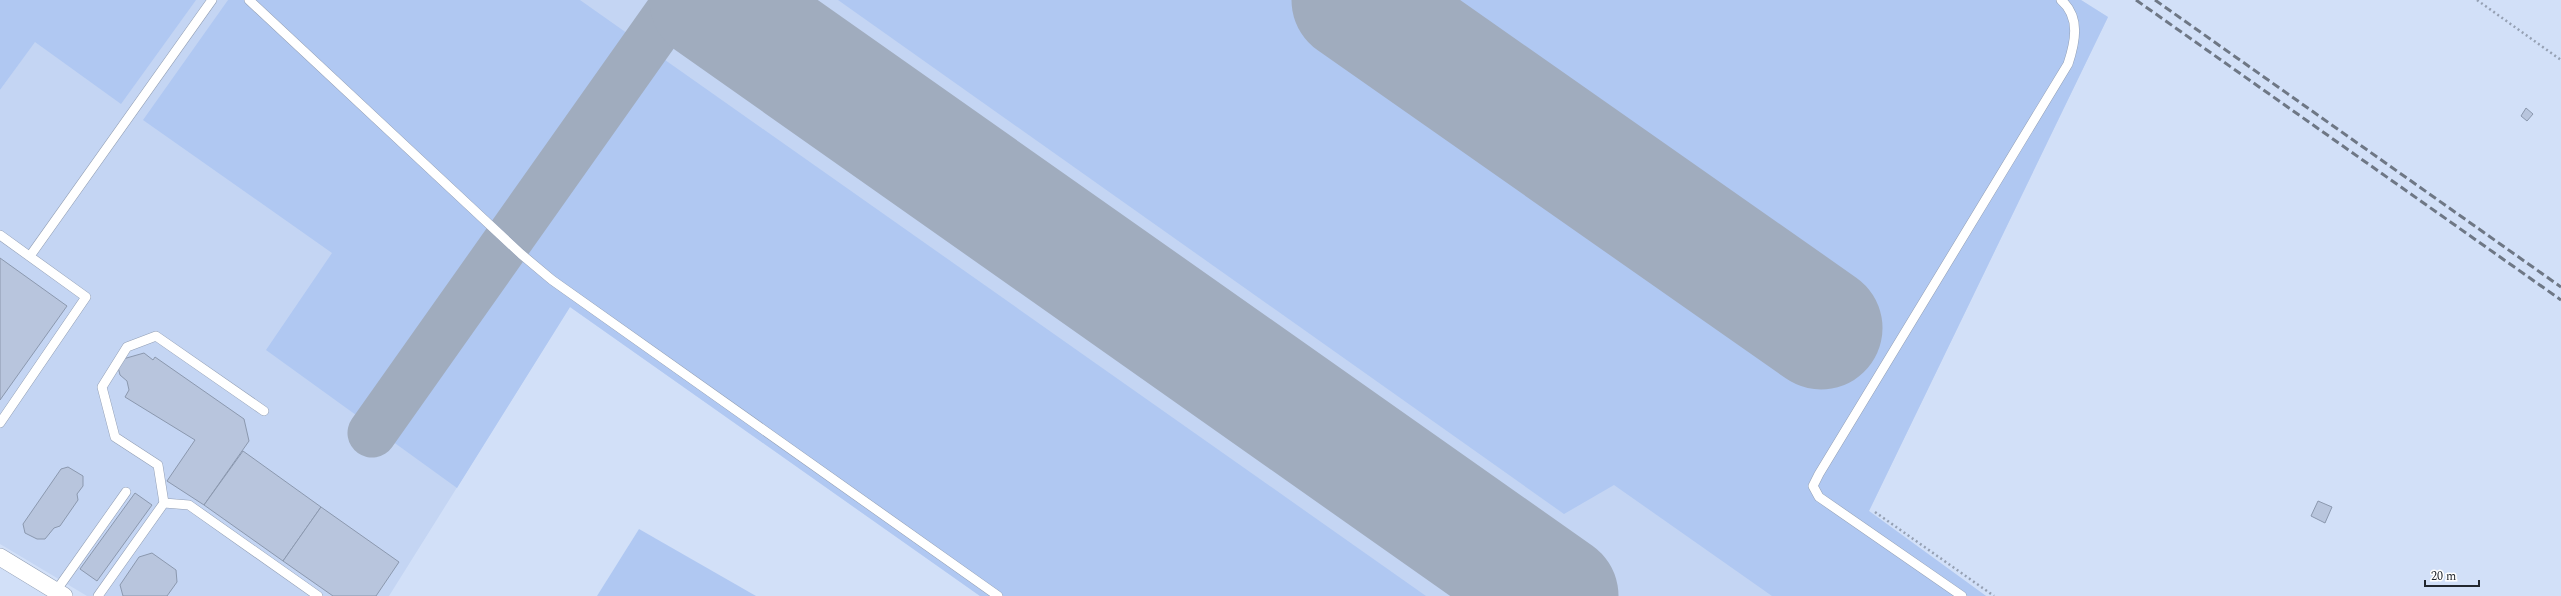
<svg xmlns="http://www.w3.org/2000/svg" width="2561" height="596" font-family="Spectral,serif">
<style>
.built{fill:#c4d5f3}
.green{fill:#b0c8f2}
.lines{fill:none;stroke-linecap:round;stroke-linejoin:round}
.taxiway{stroke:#a0acbe;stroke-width:49}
.runway{stroke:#a0acbe;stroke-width:123}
.building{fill:#b8c5dd;stroke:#8b98ae}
.lane-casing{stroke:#929fb5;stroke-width:10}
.street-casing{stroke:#929fb5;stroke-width:18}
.path{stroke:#95a0b3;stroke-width:2.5;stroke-dasharray:2 3;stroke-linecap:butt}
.lane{stroke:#fff;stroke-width:9}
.street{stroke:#fff;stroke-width:17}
.rail{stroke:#6e7785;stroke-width:3;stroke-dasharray:8 4;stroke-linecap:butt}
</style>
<rect width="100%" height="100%" fill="#d2e0f8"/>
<polygon class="built" points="64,0 2081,0 2108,17 1869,511 1986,596 980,596 570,307 389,596 87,596 0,544 0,90"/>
<g class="green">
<polygon points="0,0 196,0 121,104 35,42 0,90"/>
<polygon points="228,0 580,0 1426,596 980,596 570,307 457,488 266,350 332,253 143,120"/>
<polygon points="838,0 2081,0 2108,17 1869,511 1986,596 1772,596 1614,485 1564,514"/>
<polygon points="639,529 756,596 597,596"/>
</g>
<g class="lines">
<polyline class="taxiway" points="372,433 678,0"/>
<g class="runway">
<polyline points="711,0 1557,596"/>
<polyline points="1353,0 1821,328"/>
</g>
</g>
<g class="building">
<polygon points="2526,108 2533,114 2527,121 2521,116"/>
<polygon points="0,258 67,306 0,400"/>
<polygon points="144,353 153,360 155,357 244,419 249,441 204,505 167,481 195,440 125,397 129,390 127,381 120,375 118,367 123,359"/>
<polygon points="243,451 321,507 283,561 204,505"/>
<polygon points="68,467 83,476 83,486 77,494 78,500 60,526 54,528 45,539 37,539 25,533 23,524 61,469"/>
<polygon points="135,493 152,505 97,581 80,569"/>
<polygon points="2318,501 2332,507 2325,523 2311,516"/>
<polygon points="321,507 399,562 376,596 333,596 283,561"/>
<polygon points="152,553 176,570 177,582 167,596 123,596 120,585 139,557"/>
</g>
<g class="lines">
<defs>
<g id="lane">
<polyline points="249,0 521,254 552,280 998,596"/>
<polyline points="0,235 86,297 0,423"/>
<polyline points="30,256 212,0"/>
<polyline points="164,503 158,465 115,437 102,387 127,347 156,336 264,411"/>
<polyline points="56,591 126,492"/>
<polyline points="98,596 164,503 189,505 318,596"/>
<path d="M1962 596 1819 497 1813 486 1819 474 2068 64C2075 43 2081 17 2061 0"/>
</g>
<polyline id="street" points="0,557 64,596"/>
</defs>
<use href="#lane" class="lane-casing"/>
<use href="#street" class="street-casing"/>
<g class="path">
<polyline points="2477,0 2561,60"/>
<polyline points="1875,512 1994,596"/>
</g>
<use href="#lane" class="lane"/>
<use href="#street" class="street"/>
<g class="rail">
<polyline points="2136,0 2561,300"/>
<polyline points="2155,0 2561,287"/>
</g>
</g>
<path d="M2425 580v6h54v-6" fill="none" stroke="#22272f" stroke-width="2"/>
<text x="2431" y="580" font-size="12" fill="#22272f" stroke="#ffffff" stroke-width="3" paint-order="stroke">20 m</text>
</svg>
